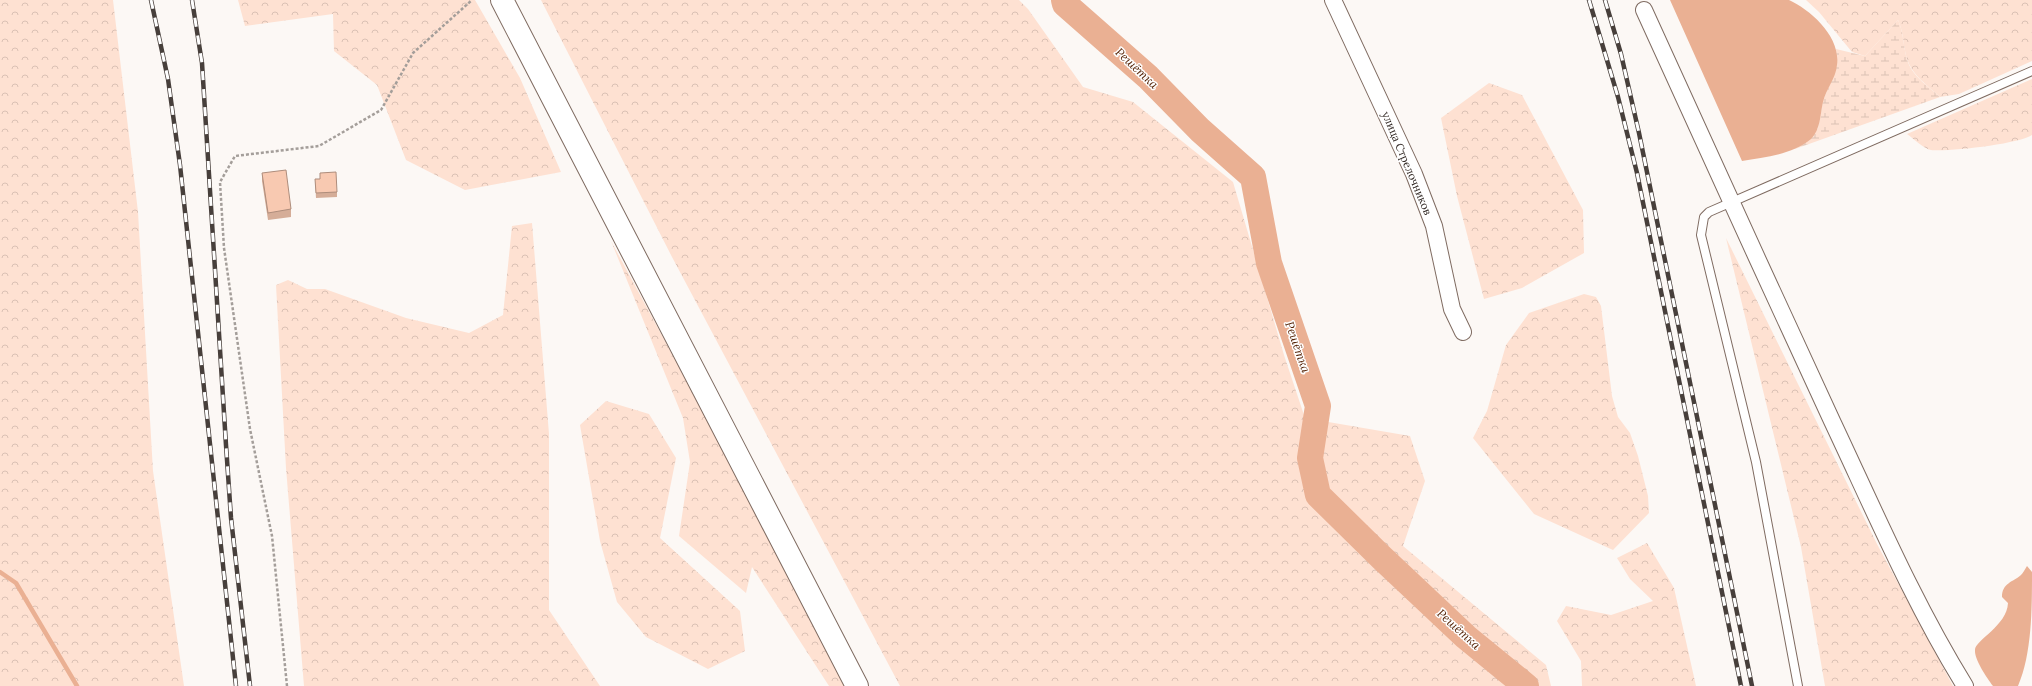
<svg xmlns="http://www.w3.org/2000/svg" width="2032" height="686" font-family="Lora,serif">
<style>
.forest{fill:url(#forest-crowns)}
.wetland{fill:url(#wetland-marsh)}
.water{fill:#eab093}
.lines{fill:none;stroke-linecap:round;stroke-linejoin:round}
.stream{stroke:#eab093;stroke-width:4.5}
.river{stroke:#eab093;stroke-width:26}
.lane-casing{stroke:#7f6b61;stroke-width:10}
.street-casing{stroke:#7f6b61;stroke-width:18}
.secondary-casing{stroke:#7f6b61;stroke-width:24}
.path{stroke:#a49e9a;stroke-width:2.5;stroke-dasharray:3 2;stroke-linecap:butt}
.lane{stroke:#fff;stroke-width:8}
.street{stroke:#fff;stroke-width:16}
.secondary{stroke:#fff;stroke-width:22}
.rail-casing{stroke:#473f3b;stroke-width:4.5}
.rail{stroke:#fff;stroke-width:3;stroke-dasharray:9;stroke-linecap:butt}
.wall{fill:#d5ad98}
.building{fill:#f8c9b1;stroke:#ae8d7c}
.labels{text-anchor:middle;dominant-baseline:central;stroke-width:3;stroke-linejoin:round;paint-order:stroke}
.street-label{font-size:11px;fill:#312824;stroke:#fff}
.water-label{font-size:12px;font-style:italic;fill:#511e00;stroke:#fff}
</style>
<defs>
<pattern id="forest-crowns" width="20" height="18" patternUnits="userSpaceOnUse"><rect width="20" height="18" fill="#fee1d2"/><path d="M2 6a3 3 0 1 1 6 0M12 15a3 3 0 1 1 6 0" fill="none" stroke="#dac1b4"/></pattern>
<pattern id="wetland-marsh" width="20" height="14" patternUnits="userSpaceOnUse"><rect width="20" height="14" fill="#fee1d2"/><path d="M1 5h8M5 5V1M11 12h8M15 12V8" fill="none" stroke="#dac1b4"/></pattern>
</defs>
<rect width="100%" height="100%" fill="#fcf8f5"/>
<g class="forest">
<polygon points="0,0 113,0 138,212 153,471 184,686 0,686"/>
<polygon points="238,0 475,0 520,78 561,172 465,190 406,160 377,85 334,51 333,14 245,26"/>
<polygon points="541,0 1019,0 1028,9 1083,87 1133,102 1233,182 1284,355 1305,418 1410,436 1425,481 1403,546 1546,665 1551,686 900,686 672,257"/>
<path d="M1806 0H2032V61L1959 94 1940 97C1928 86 1912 75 1907 59 1903 46 1904 33 1898 20L1865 56 1852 52 1819 12Z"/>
<path d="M2032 79V135C2019 144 1948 152 1931 150 1924 149 1914 139 1907 134Z"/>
<polygon points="1489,83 1522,95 1583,210 1584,253 1522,288 1484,299 1457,196 1441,118"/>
<polygon points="532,223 549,434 549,610 600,686 304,686 286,468 276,285 288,280 307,289 325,289 406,318 469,333 503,315 512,226"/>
<polygon points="1726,238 1877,544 1953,686 1825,686 1801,547"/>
<polygon points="611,241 749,497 844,686 829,686 752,567 746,593 679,536 690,462 683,418"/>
<polygon points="1584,294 1596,297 1601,306 1612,396 1618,417 1630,433 1638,456 1648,496 1649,513 1613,550 1534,514 1473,438 1487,411 1506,345 1529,313"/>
<polygon points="606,401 649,414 676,458 660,538 740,611 745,651 708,669 646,637 617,602 600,541 580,425"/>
<polygon points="1647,543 1674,588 1696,686 1582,686 1581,661 1557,621 1566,606 1611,615 1653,601 1630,579 1617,558"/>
</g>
<path class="wetland" d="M1898 20C1904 33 1903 46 1907 59 1911 75 1928 86 1940 97L1795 149 1811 138 1818 128 1823 101 1837 65 1836 49 1865 56Z"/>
<g class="water">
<path d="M1670 0H1789C1811 10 1841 37 1837 65 1836 78 1826 89 1823 102 1820 114 1821 129 1811 139 1792 155 1764 157 1742 161Z"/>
<path d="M2027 566 2032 572C2032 609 2032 654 2018 686H1993C1987 678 1974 659 1975 650 1975 640 2007 626 2008 603L2002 597C2002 583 2013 582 2021 575 2023 573 2025 569 2027 566Z"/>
</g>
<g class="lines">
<polyline class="stream" points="0,572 16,583 77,686"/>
<polyline class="river" points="1064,0 1065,4 1148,77 1200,130 1253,177 1269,263 1318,406 1310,458 1318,495 1381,557 1466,637 1526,686"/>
<defs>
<polyline id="lane" points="1798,686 1756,462 1701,235 1704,217 1709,212 2032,71"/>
<g id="street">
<polyline points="1333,0 1414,174 1434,226 1452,309 1463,332"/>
<path d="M1644 10C1706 148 1769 284 1832 421 1874 510 1913 602 1965 686"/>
</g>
<polyline id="secondary" points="502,0 857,686"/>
</defs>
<use href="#lane" class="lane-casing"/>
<use href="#street" class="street-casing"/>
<use href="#secondary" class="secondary-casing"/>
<polyline class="path" points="287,686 272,536 250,429 224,248 220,182 235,156 319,146 381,110 413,53 472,0"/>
<use href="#lane" class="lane"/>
<use href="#street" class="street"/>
<use href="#secondary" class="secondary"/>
<defs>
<g id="rail">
<polyline points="151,0 168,79 180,165 236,686"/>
<polyline points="192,0 202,63 226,445 231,518 250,686"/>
<polyline points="1589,0 1618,97 1637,173 1741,686"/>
<polyline points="1605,0 1621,54 1639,133 1752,686"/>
</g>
</defs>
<use href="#rail" class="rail-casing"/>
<use href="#rail" class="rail"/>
</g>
<g class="wall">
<polygon points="262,173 291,209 291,217 268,220 262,181"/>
<polygon points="315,179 337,192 337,197 316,198"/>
</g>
<g class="building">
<polygon points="286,170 291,209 268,213 262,173"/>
<polygon points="336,172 337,192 316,193 315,179 320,179 320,173"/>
</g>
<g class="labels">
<g class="street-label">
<text transform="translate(1407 163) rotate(67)">улица Стрелочников</text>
</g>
<g class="water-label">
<text transform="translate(1137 68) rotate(43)">Решётка</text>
<text transform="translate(1298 347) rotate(71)">Решётка</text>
<text transform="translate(1459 629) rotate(42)">Решётка</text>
</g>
</g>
</svg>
